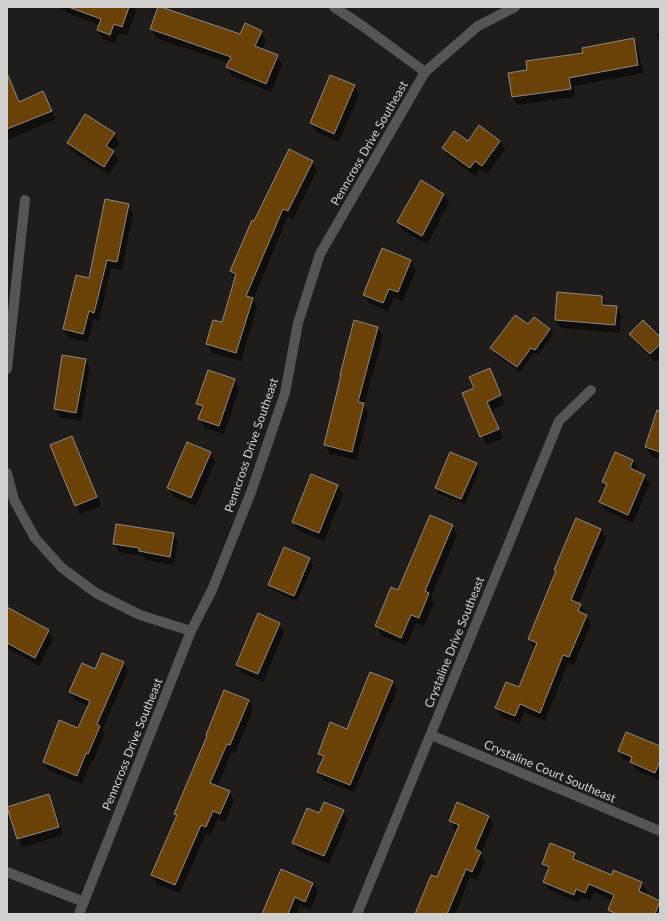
<svg xmlns="http://www.w3.org/2000/svg" width="667" height="921" font-family="Lato,sans-serif">
<style>
.shadow{fill:#0007}
.building{fill:#6a4107;stroke:#8d8986}
.lines{fill:none;stroke-linecap:round;stroke-linejoin:round}
.minor{stroke:#575451;stroke-width:10}
.labels{text-anchor:middle;dominant-baseline:central;stroke-width:3;stroke-linejoin:round;paint-order:stroke}
.street-label{font-size:12px;fill:#d3d1cf;stroke:#1f1c19}
</style>
<rect width="100%" height="100%" fill="#1f1c19"/>
<g class="shadow">
<polygon points="56,7 134,7 136,11 127,35 119,33 115,43 103,39 98,30 100,25 70,14 69,13"/>
<polygon points="159,7 241,35 261,31 266,40 262,50 277,56 282,65 271,92 232,76 227,67 229,63 156,38 151,29"/>
<polygon points="660,33 660,44 656,34"/>
<polygon points="633,39 638,48 643,73 574,86 575,97 517,105 512,97 528,71"/>
<polygon points="354,86 359,95 339,142 316,132 311,123"/>
<polygon points="14,91 20,102 43,93 56,119 7,140 7,94"/>
<polygon points="114,134 119,143 113,151 118,160 109,175 73,152 68,144"/>
<polygon points="500,141 505,150 487,174 480,169 475,176 448,156 443,148 468,142"/>
<polygon points="312,161 317,170 293,219 288,216 253,300 257,307 241,361 212,353 207,344 223,323 236,278 231,271 254,222"/>
<polygon points="444,194 449,203 427,244 403,231 398,222"/>
<polygon points="128,205 133,213 122,270 111,268 99,321 93,319 88,342 69,338 64,329"/>
<polygon points="383,250 411,261 416,270 403,301 394,297 388,311 369,303 364,295"/>
<polygon points="602,297 607,306 616,307 621,315 620,333 561,328 556,320"/>
<polygon points="528,326 550,329 553,335 538,355 534,353 520,372 495,354 492,348"/>
<polygon points="378,328 383,336 364,405 368,412 357,460 330,454 325,445 341,376 341,374"/>
<polygon points="660,330 660,358 655,362 636,342 631,334 656,334"/>
<polygon points="63,356 85,359 90,368 81,421 60,418 55,409"/>
<polygon points="489,370 505,404 492,410 503,438 486,445 463,394 475,389"/>
<polygon points="234,380 239,389 224,434 205,428 200,419 202,412 197,403"/>
<polygon points="660,405 660,459 651,456 646,447"/>
<polygon points="72,437 76,446 101,506 80,514 76,506"/>
<polygon points="210,453 215,462 196,506 174,497 169,488"/>
<polygon points="633,460 638,469 636,472 645,476 650,484 633,523 606,511 601,502 607,488 603,482"/>
<polygon points="476,464 479,470 465,504 439,494 436,488"/>
<polygon points="312,475 338,486 343,494 324,541 298,531 293,522"/>
<polygon points="452,526 457,535 431,597 434,603 424,626 416,623 406,646 381,635 376,626 392,588 398,591"/>
<polygon points="601,530 606,538 578,604 581,605 586,613 585,615 591,624 574,665 568,663 545,721 524,712 520,724 501,717 496,708 520,688 535,649 534,648 529,639 557,573 555,570"/>
<polygon points="173,534 178,542 174,565 145,560 143,556 119,552 114,544"/>
<polygon points="309,559 313,565 297,601 273,590 269,585"/>
<polygon points="7,609 49,631 53,640 39,666 7,648"/>
<polygon points="279,623 284,632 263,682 242,673 237,665"/>
<polygon points="124,663 128,671 102,731 104,735 93,762 91,761 82,784 49,770 44,762 79,729 88,706 75,700 70,692 96,670"/>
<polygon points="393,682 397,690 354,792 322,780 318,772 323,760 319,753 347,730"/>
<polygon points="248,700 253,709 235,753 232,752 217,787 229,792 234,800 225,822 218,819 211,835 206,833 180,893 157,884 152,875 177,816 175,813 208,737 207,735"/>
<polygon points="660,748 659,780 636,770 631,762 623,759 619,751"/>
<polygon points="48,795 53,803 63,835 23,847 18,839 9,807"/>
<polygon points="343,811 348,819 329,864 298,851 293,843"/>
<polygon points="488,816 493,825 481,854 485,861 477,880 470,877 455,914 416,914 437,879 458,831 455,830 451,821"/>
<polygon points="574,854 579,863 612,876 614,872 642,883 647,892 645,895 660,901 660,914 611,914 609,910 613,901 594,892 590,901 581,897 579,903 549,890 544,882 548,872 543,864"/>
<polygon points="313,883 318,892 310,910 300,905 297,914 266,914"/>
</g>
<g class="building">
<polygon points="72,7 129,7 122,27 114,24 110,35 97,30 101,19 71,8"/>
<polygon points="158,7 161,7 240,34 245,23 262,31 255,46 278,55 266,84 226,67 231,57 150,29"/>
<polygon points="634,38 638,65 569,78 571,89 512,97 508,73 527,70 526,61 583,53 582,48"/>
<polygon points="7,73 19,102 43,91 52,111 7,129"/>
<polygon points="330,75 355,85 334,134 310,123"/>
<polygon points="85,114 115,133 106,146 114,151 104,167 67,143"/>
<polygon points="479,125 500,141 482,166 475,161 470,168 442,148 454,131 468,141"/>
<polygon points="289,149 313,161 288,211 283,209 246,296 253,298 236,353 206,344 213,320 222,322 236,274 230,271 252,220 254,221"/>
<polygon points="421,180 444,194 422,236 397,222"/>
<polygon points="105,199 129,204 117,262 107,260 94,313 89,311 83,334 63,329 76,275 89,278"/>
<polygon points="382,248 411,260 398,292 389,289 383,303 363,295"/>
<polygon points="557,292 602,296 602,305 617,306 615,325 555,320"/>
<polygon points="515,315 528,324 534,317 550,329 535,350 531,348 517,367 490,348"/>
<polygon points="354,320 378,327 358,402 364,403 352,452 324,445 341,375 340,375"/>
<polygon points="643,320 660,337 660,344 650,354 629,334"/>
<polygon points="62,355 86,359 76,413 54,409"/>
<polygon points="490,368 501,395 487,402 499,429 480,437 462,393 474,388 469,377"/>
<polygon points="208,370 235,379 219,426 198,419 203,406 196,404"/>
<polygon points="657,410 660,411 660,452 645,447"/>
<polygon points="72,436 97,497 75,506 50,445"/>
<polygon points="187,442 211,452 191,498 167,488"/>
<polygon points="450,452 477,463 461,499 435,488"/>
<polygon points="615,452 633,460 630,468 645,475 628,515 599,502 607,484 602,482"/>
<polygon points="311,474 338,485 319,533 292,522"/>
<polygon points="430,515 453,525 425,591 429,593 419,618 411,615 401,638 375,626 391,587 398,590"/>
<polygon points="576,518 601,529 571,600 581,604 578,611 587,615 569,657 563,655 540,713 520,704 515,716 495,708 506,682 519,687 537,643 528,639 556,571 554,570"/>
<polygon points="116,524 174,533 170,557 139,551 139,548 113,544"/>
<polygon points="284,547 310,558 294,596 268,585"/>
<polygon points="7,607 49,630 35,658 7,643"/>
<polygon points="258,613 280,623 258,674 236,665"/>
<polygon points="102,653 124,662 97,724 100,726 88,754 86,753 77,776 43,762 59,720 78,728 90,701 69,692 82,663 95,669"/>
<polygon points="370,672 393,681 350,785 317,772 324,756 318,754 330,722 347,729"/>
<polygon points="224,690 249,700 230,745 227,744 210,783 230,791 220,814 213,811 206,827 201,825 175,885 151,875 177,815 174,814 207,736 206,735"/>
<polygon points="626,732 660,746 660,761 655,773 630,762 632,757 618,751"/>
<polygon points="49,794 59,827 17,839 7,807"/>
<polygon points="324,802 344,810 324,856 292,843 307,808 319,813"/>
<polygon points="457,802 489,816 475,849 481,852 472,872 466,869 447,914 415,914 431,875 437,877 459,825 449,821"/>
<polygon points="550,843 575,853 573,859 612,875 613,870 642,882 639,891 660,901 655,914 616,914 608,910 614,895 589,884 585,893 576,889 574,895 543,882 549,867 542,864"/>
<polygon points="281,869 313,883 305,902 295,897 288,914 262,914"/>
</g>
<g class="lines">
<g class="minor">
<polyline points="334,7 364,27 425,72"/>
<polyline points="7,369 25,200"/>
<polyline points="7,473 14,500 35,538 62,568 96,593 140,615 191,631"/>
<polyline points="431,735 660,831"/>
<polyline points="7,872 84,902"/>
<polyline points="79,914 191,631 212,590 251,492 285,393 298,323 320,254 425,72 478,26 515,7"/>
<polyline points="357,914 559,421 591,390"/>
</g>
</g>
<g class="labels">
<g class="street-label">
<text transform="translate(369 143) rotate(-60)">Penncross Drive Southeast</text>
<text transform="translate(251 445) rotate(-71)">Penncross Drive Southeast</text>
<text transform="translate(454 642) rotate(-68)">Crystaline Drive Southeast</text>
<text transform="translate(132 744) rotate(-68)">Penncross Drive Southeast</text>
<text transform="translate(550 771) rotate(23)">Crystaline Court Southeast</text>
</g>
</g>
<rect width="667" height="921" fill="none" stroke="#d3d1cf" stroke-width="16"/>
</svg>
